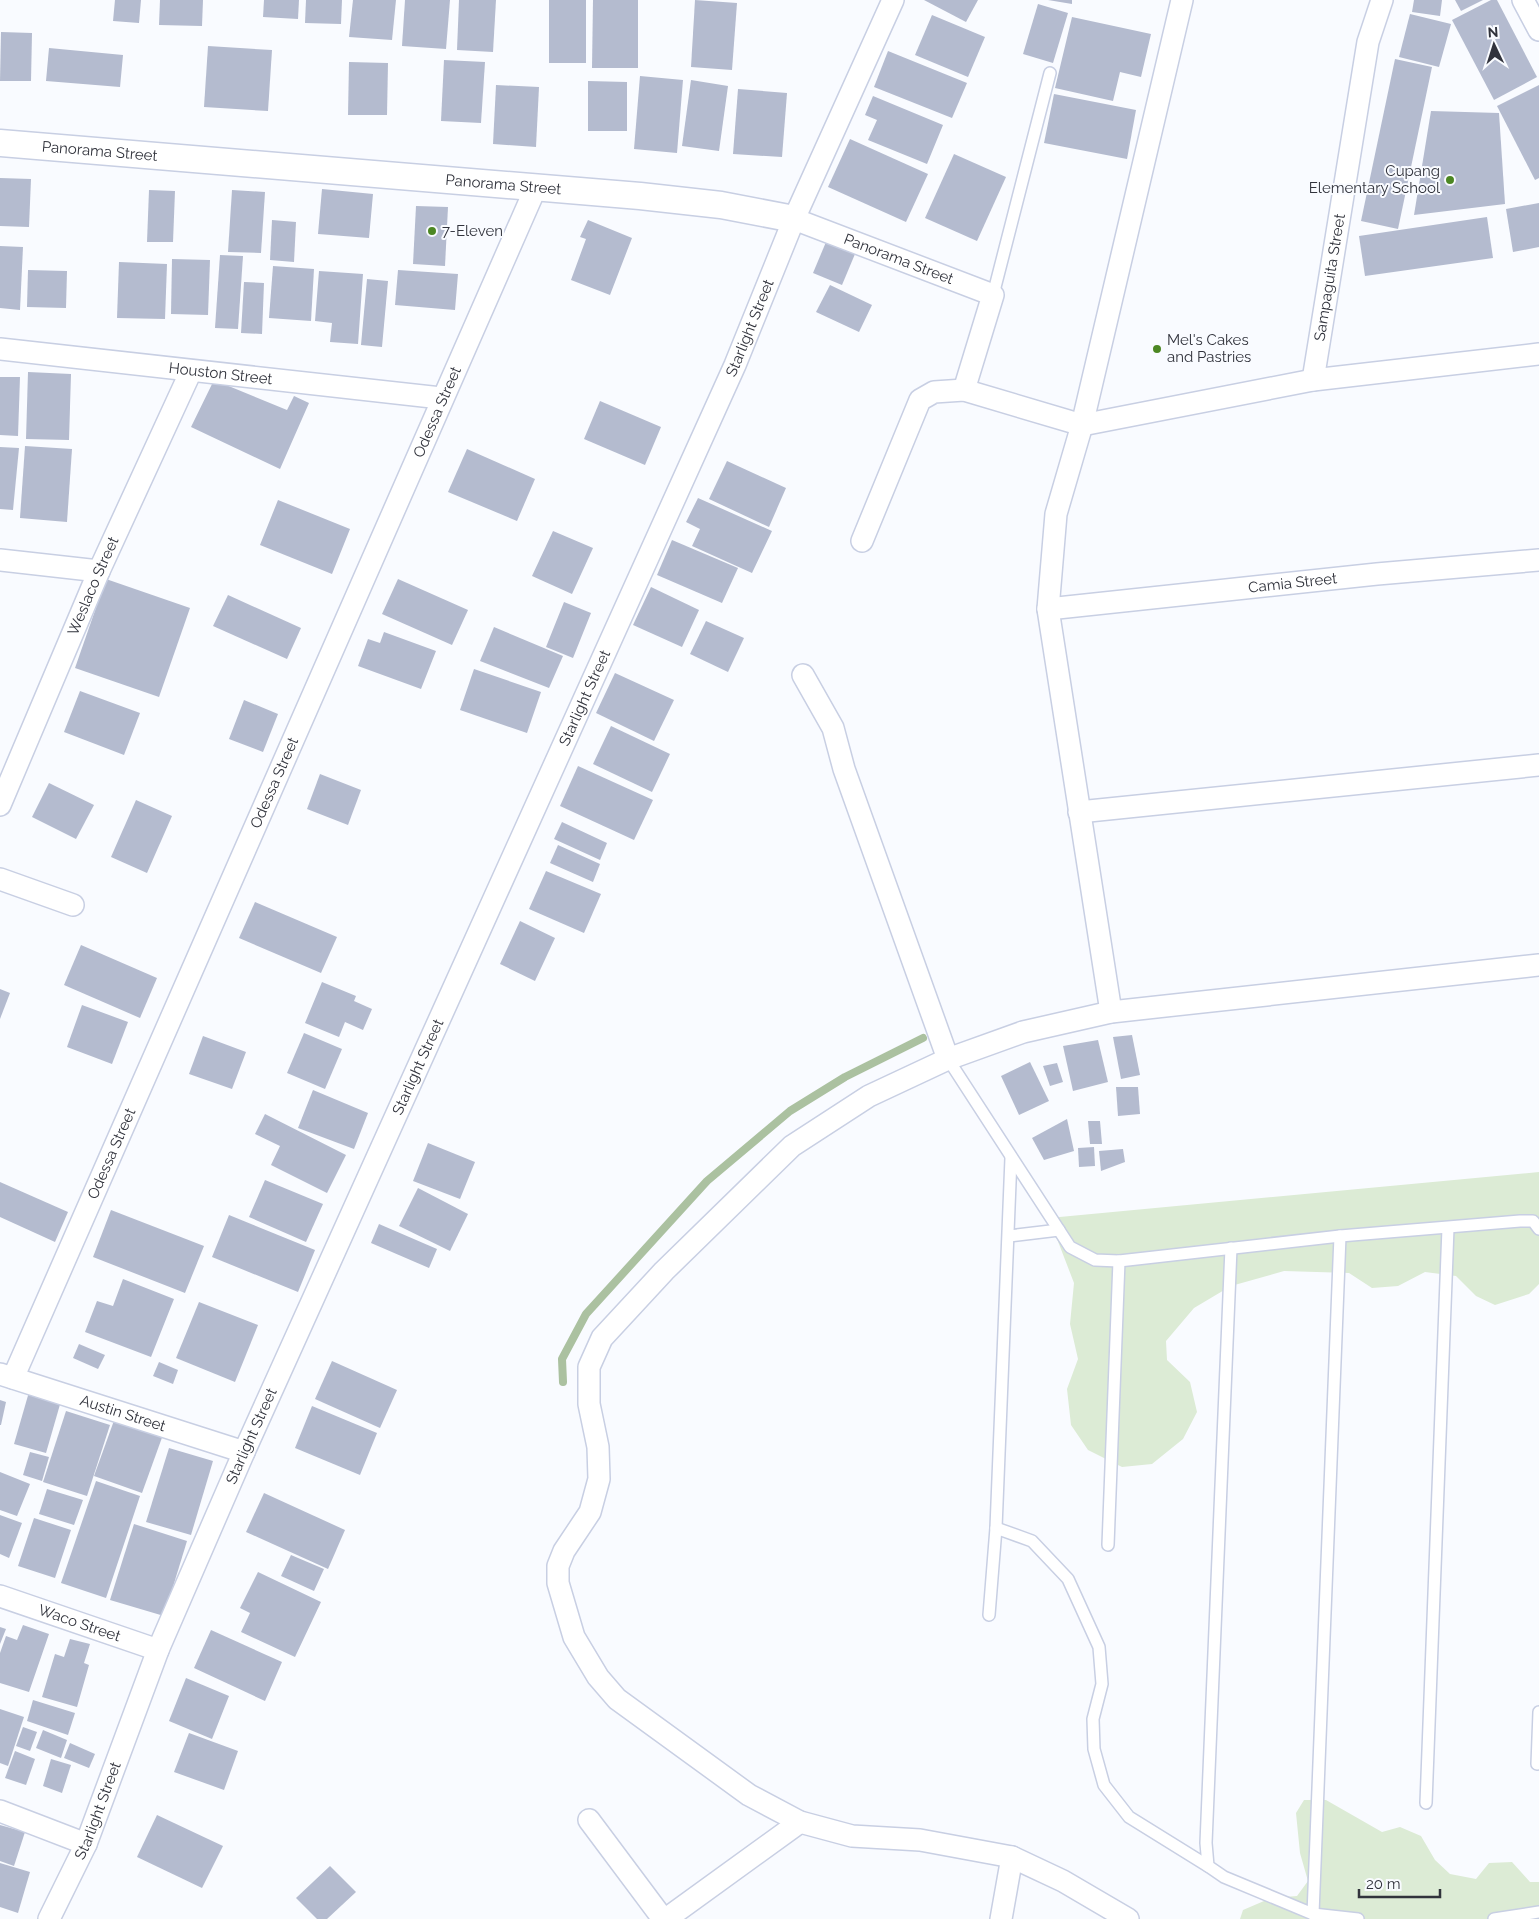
<svg xmlns="http://www.w3.org/2000/svg" width="1539" height="1919" font-family="Raleway,sans-serif">
<style>
.green{fill:#dcebd5}
.lines{fill:none;stroke-linecap:round;stroke-linejoin:round}
.stream{stroke:#abc1a0;stroke-width:8}
.building{fill:#b4bbcf}
.service-casing{stroke:#c8cfe3;stroke-width:14}
.minor-casing{stroke:#c8cfe3;stroke-width:24}
.tertiary-casing{stroke:#c8cfe3;stroke-width:29}
.service{stroke:#fff;stroke-width:11}
.minor{stroke:#fff;stroke-width:21}
.tertiary{stroke:#fff;stroke-width:26}
.poi-dot{fill:#4c8723;stroke:#f9fbff;stroke-width:2}
.labels{text-anchor:middle;dominant-baseline:central;stroke-width:4;stroke-linejoin:round;paint-order:stroke}
.street-label{font-size:15px;fill:#31333c;stroke:#f9fbff}
.poi-label{font-size:15px;fill:#31333c;stroke:#f9fbff;text-anchor:start}
</style>
<rect width="100%" height="100%" fill="#f9fbff"/>
<g class="green">
<polygon points="1539,1172 1539,1284 1529,1294 1495,1305 1476,1296 1456,1276 1425,1272 1398,1286 1372,1288 1349,1273 1284,1271 1231,1286 1194,1308 1166,1341 1167,1360 1190,1382 1197,1412 1183,1439 1152,1464 1122,1467 1088,1450 1071,1425 1067,1389 1078,1359 1070,1324 1074,1283 1049,1218"/>
<polygon points="1304,1800 1326,1800 1382,1832 1400,1827 1421,1836 1435,1860 1450,1874 1476,1879 1489,1863 1512,1862 1530,1882 1539,1882 1539,1919 1240,1919 1243,1910 1271,1898 1297,1896 1308,1881 1300,1853 1296,1813"/>
</g>
<g class="lines">
<polyline class="stream" points="563,1382 562,1359 586,1314 707,1181 790,1111 845,1077 923,1038"/>
</g>
<g class="building">
<polygon points="115,0 141,0 139,23 113,21"/>
<polygon points="160,0 203,0 202,26 159,25"/>
<polygon points="264,0 299,0 298,19 263,17"/>
<polygon points="306,0 342,0 341,24 305,23"/>
<polygon points="353,0 396,0 392,40 349,37"/>
<polygon points="405,0 450,0 446,49 402,46"/>
<polygon points="459,0 496,0 493,52 457,50"/>
<rect x="549" y="0" width="37" height="63"/>
<polygon points="593,0 638,0 638,68 592,68"/>
<polygon points="695,0 737,3 732,70 691,67"/>
<polygon points="924,0 978,0 966,22"/>
<polygon points="1048,0 1072,0 1072,4"/>
<polygon points="1414,0 1442,0 1440,16 1412,12"/>
<polygon points="1455,0 1483,0 1461,11"/>
<polygon points="1491,0 1497,0 1537,77 1494,100 1452,20"/>
<polygon points="1038,4 1068,13 1053,63 1023,54"/>
<polygon points="1410,14 1451,24 1439,67 1399,57"/>
<polygon points="932,15 985,37 968,77 915,55"/>
<polygon points="1072,17 1151,34 1141,77 1120,72 1113,101 1055,88"/>
<polygon points="1,32 32,33 31,81 0,81"/>
<polygon points="208,46 272,50 268,111 204,107"/>
<polygon points="49,48 123,55 120,87 46,81"/>
<polygon points="888,51 967,83 952,118 874,87"/>
<polygon points="1395,59 1432,67 1398,229 1361,221"/>
<polygon points="444,60 485,62 481,123 441,121"/>
<polygon points="349,62 388,63 387,115 348,115"/>
<polygon points="640,76 683,80 677,153 634,149"/>
<polygon points="691,80 728,86 719,151 682,146"/>
<polygon points="588,81 627,82 627,131 588,131"/>
<polygon points="496,85 539,87 536,147 493,144"/>
<polygon points="1539,85 1539,178 1535,180 1497,106"/>
<polygon points="738,89 787,93 782,157 733,154"/>
<polygon points="1054,94 1136,110 1127,159 1044,143"/>
<polygon points="873,96 943,125 927,164 868,140 877,120 865,115"/>
<polygon points="1431,111 1499,113 1505,204 1414,215"/>
<polygon points="850,139 928,174 906,222 828,187"/>
<polygon points="954,154 1006,177 977,241 925,218"/>
<polygon points="0,178 31,179 29,227 0,226"/>
<polygon points="322,189 373,194 369,238 318,234"/>
<polygon points="149,190 175,191 173,242 147,242"/>
<polygon points="232,190 265,192 261,253 228,252"/>
<polygon points="1539,203 1539,247 1513,252 1506,209"/>
<polygon points="416,206 448,207 445,266 413,264"/>
<polygon points="1487,217 1493,258 1365,276 1359,236"/>
<polygon points="272,220 296,222 294,262 270,260"/>
<polygon points="588,220 632,238 610,295 571,280 586,239 580,237"/>
<polygon points="826,242 855,254 842,285 813,273"/>
<polygon points="0,246 23,247 20,310 0,308"/>
<polygon points="220,255 243,256 238,329 215,328"/>
<polygon points="172,259 210,260 208,315 171,314"/>
<polygon points="119,262 167,264 165,319 117,318"/>
<polygon points="273,266 314,269 311,321 269,318"/>
<polygon points="28,270 67,271 66,308 27,307"/>
<polygon points="398,270 458,274 455,310 395,305"/>
<polygon points="319,271 363,274 358,344 330,342 332,323 315,321"/>
<polygon points="367,279 388,281 382,347 361,345"/>
<polygon points="244,282 264,283 262,334 241,333"/>
<polygon points="830,285 872,305 859,332 816,312"/>
<polygon points="28,372 71,374 69,440 26,439"/>
<polygon points="0,377 20,377 18,436 0,435"/>
<polygon points="214,380 287,410 294,396 309,403 280,469 191,427"/>
<polygon points="600,401 661,427 645,465 584,439"/>
<polygon points="25,446 72,449 67,522 20,518"/>
<polygon points="0,447 19,448 13,510 0,509"/>
<polygon points="467,449 535,479 517,521 448,492"/>
<polygon points="727,461 786,488 769,527 709,499"/>
<polygon points="698,498 772,531 752,573 692,546 700,529 686,522"/>
<polygon points="278,500 350,529 332,574 260,545"/>
<polygon points="553,531 593,548 572,594 532,576"/>
<polygon points="672,540 738,568 722,603 657,575"/>
<polygon points="106,579 190,608 159,697 75,668"/>
<polygon points="398,579 468,610 452,645 382,614"/>
<polygon points="651,587 699,610 682,647 633,625"/>
<polygon points="228,595 301,628 287,659 213,626"/>
<polygon points="564,602 591,613 573,658 546,647"/>
<polygon points="706,621 744,638 728,672 690,654"/>
<polygon points="494,627 563,656 549,688 480,661"/>
<polygon points="384,632 436,651 421,689 358,666 368,639 380,643"/>
<polygon points="474,669 541,692 527,733 460,710"/>
<polygon points="615,673 674,700 654,741 596,713"/>
<polygon points="80,691 140,713 124,755 64,732"/>
<polygon points="244,700 278,714 263,752 229,739"/>
<polygon points="611,726 670,754 652,792 593,764"/>
<polygon points="578,766 653,800 634,840 560,806"/>
<polygon points="320,774 361,790 348,825 307,809"/>
<polygon points="49,783 94,805 76,839 32,817"/>
<polygon points="136,800 172,816 147,873 111,857"/>
<polygon points="562,822 607,843 600,860 554,839"/>
<polygon points="558,845 600,864 593,882 550,863"/>
<polygon points="546,871 601,894 584,933 529,909"/>
<polygon points="255,902 337,937 321,973 239,938"/>
<polygon points="520,921 555,938 535,981 500,964"/>
<polygon points="81,945 157,978 140,1018 64,985"/>
<polygon points="322,982 356,996 354,1001 372,1009 363,1030 345,1022 339,1037 305,1023"/>
<polygon points="0,989 10,993 0,1019"/>
<polygon points="82,1005 128,1022 112,1064 67,1047"/>
<polygon points="304,1033 342,1049 325,1089 287,1073"/>
<polygon points="1132,1035 1140,1075 1121,1079 1113,1037"/>
<polygon points="203,1036 246,1052 232,1089 189,1074"/>
<polygon points="1098,1040 1108,1082 1073,1091 1063,1046"/>
<polygon points="1030,1062 1049,1101 1019,1115 1001,1076"/>
<polygon points="1057,1063 1063,1082 1050,1086 1043,1066"/>
<polygon points="1116,1087 1138,1087 1140,1114 1118,1116"/>
<polygon points="313,1090 368,1113 354,1149 298,1128"/>
<polygon points="265,1114 346,1155 327,1193 271,1165 280,1146 255,1134"/>
<polygon points="1067,1119 1074,1151 1044,1160 1032,1138"/>
<polygon points="1088,1121 1100,1121 1102,1144 1090,1144"/>
<polygon points="428,1143 475,1162 460,1199 413,1181"/>
<polygon points="1094,1147 1095,1166 1079,1167 1078,1148"/>
<polygon points="1123,1149 1125,1162 1101,1171 1099,1151"/>
<polygon points="265,1180 323,1204 306,1242 249,1217"/>
<polygon points="0,1182 68,1212 55,1242 0,1217"/>
<polygon points="418,1188 468,1214 450,1251 399,1226"/>
<polygon points="111,1210 204,1246 185,1293 93,1257"/>
<polygon points="229,1215 315,1250 298,1292 212,1257"/>
<polygon points="379,1224 437,1249 429,1268 371,1243"/>
<polygon points="123,1279 174,1299 151,1357 85,1332 97,1301 113,1306"/>
<polygon points="199,1302 258,1325 235,1382 176,1358"/>
<polygon points="79,1344 105,1355 98,1369 73,1358"/>
<polygon points="332,1361 397,1390 380,1428 315,1399"/>
<polygon points="159,1362 178,1370 173,1384 153,1376"/>
<polygon points="29,1392 61,1401 46,1453 14,1444"/>
<polygon points="0,1400 6,1402 1,1425 0,1425"/>
<polygon points="312,1406 377,1433 360,1475 295,1448"/>
<polygon points="66,1411 110,1425 87,1496 43,1482"/>
<polygon points="116,1415 164,1432 142,1493 94,1476"/>
<polygon points="169,1448 213,1461 191,1535 146,1522"/>
<polygon points="30,1452 49,1457 42,1481 23,1475"/>
<polygon points="0,1472 30,1484 17,1516 0,1510"/>
<polygon points="96,1481 140,1496 106,1598 61,1583"/>
<polygon points="47,1489 83,1500 74,1525 39,1514"/>
<polygon points="264,1493 345,1530 328,1569 246,1532"/>
<polygon points="0,1515 22,1523 9,1558 0,1554"/>
<polygon points="34,1518 71,1530 55,1578 18,1566"/>
<polygon points="134,1524 187,1541 164,1616 110,1600"/>
<polygon points="291,1555 324,1569 314,1591 281,1576"/>
<polygon points="258,1572 321,1602 295,1657 241,1632 250,1613 240,1608"/>
<polygon points="23,1625 49,1634 29,1692 0,1683 0,1653 6,1636 17,1640"/>
<polygon points="0,1627 6,1629 0,1644"/>
<polygon points="211,1630 282,1662 265,1701 194,1668"/>
<polygon points="70,1639 90,1644 84,1663 89,1665 77,1707 42,1697 55,1654 64,1657"/>
<polygon points="186,1678 229,1696 212,1739 169,1721"/>
<polygon points="33,1700 75,1713 68,1735 27,1721"/>
<polygon points="0,1709 24,1717 8,1766 0,1763"/>
<polygon points="23,1727 37,1732 30,1751 16,1746"/>
<polygon points="43,1730 67,1740 61,1758 36,1748"/>
<polygon points="189,1733 238,1751 224,1790 174,1772"/>
<polygon points="70,1743 95,1754 89,1768 64,1758"/>
<polygon points="15,1751 35,1759 26,1785 5,1778"/>
<polygon points="51,1759 71,1765 62,1793 43,1786"/>
<polygon points="157,1815 223,1846 202,1888 137,1857"/>
<polygon points="0,1825 25,1832 14,1866 0,1861"/>
<polygon points="0,1863 30,1872 18,1913 0,1907"/>
<polygon points="330,1866 356,1892 327,1919 317,1919 296,1898"/>
</g>
<g class="lines">
<defs>
<g id="service">
<polyline points="993,295 1050,73"/>
<polyline points="948,1059 1070,1247 1095,1260 1119,1261 1340,1236 1520,1221 1533,1221 1539,1229"/>
<polyline points="1009,1236 1059,1230"/>
<polyline points="1231,1248 1206,1843 1208,1866 1224,1877 1313,1914 1340,1236"/>
<polyline points="996,1528 1032,1541 1068,1579 1099,1647 1102,1684 1093,1719 1094,1749 1104,1785 1129,1817 1208,1866"/>
<polyline points="1108,1545 1119,1261"/>
<polyline points="989,1615 996,1528 1011,1158"/>
<polyline points="1537,1764 1539,1712"/>
<polyline points="1426,1803 1448,1228"/>
<polyline points="1313,1914 1358,1919"/>
<polyline points="1494,1919 1539,1912"/>
</g>
<g id="minor">
<polyline points="1523,0 1539,30"/>
<path id="s1" d="M794 219 993 295 964 390"/>
<path id="s2" d="M0 349 441 398"/>
<path id="s3" d="M1313 380 1368 42 1382 0"/>
<polyline points="862,541 920,400 934,392 964,390 1082,425 1313,380 1539,354"/>
<polyline points="0,560 99,571"/>
<path id="s4" d="M1048 609 1377 574 1539 560"/>
<polyline points="803,675 833,728 844,769 948,1059"/>
<path id="s5" d="M0 805 99 571 191 371"/>
<polyline points="1079,812 1539,765"/>
<polyline points="0,879 73,905"/>
<polyline points="1111,1012 1048,609 1056,514 1082,425 1182,0"/>
<path id="s6" d="M0 1374 244 1452"/>
<path id="s7" d="M13 1378 536 187"/>
<path id="s8" d="M0 1596 158 1650"/>
<polyline points="0,1811 86,1844"/>
<polyline points="589,1820 663,1919"/>
<path id="s9" d="M49 1919 86 1844 158 1650 244 1452 735 365 794 219 893 0"/>
<polyline points="666,1919 800,1822"/>
<polyline points="1001,1919 1012,1857"/>
<polyline points="1128,1919 1063,1881 1012,1857 920,1840 852,1836 800,1822 749,1795 617,1699 598,1677 574,1637 558,1583 558,1566 564,1551 590,1512 599,1479 598,1447 589,1404 589,1367 602,1338 664,1271 792,1146 869,1096 948,1059 1023,1032 1111,1012 1539,965"/>
</g>
<g id="tertiary">
<path id="s10" d="M0 143 640 196 721 205 794 219"/>
</g>
</defs>
<use href="#service" class="service-casing"/>
<use href="#minor" class="minor-casing"/>
<use href="#tertiary" class="tertiary-casing"/>
<use href="#service" class="service"/>
<use href="#minor" class="minor"/>
<use href="#tertiary" class="tertiary"/>
</g>
<g class="poi-dot">
<circle cx="1450" cy="180" r="5"/>
<circle cx="432" cy="231" r="5"/>
<circle cx="1157" cy="349" r="5"/>
</g>
<g class="labels">
<g class="street-label">
<text stroke="none"><textPath href="#s10" startOffset="100">Panorama Street</textPath></text>
<text stroke="none"><textPath href="#s10" startOffset="505">Panorama Street</textPath></text>
<text stroke="none"><textPath href="#s1" startOffset="112">Panorama Street</textPath></text>
<text stroke="none"><textPath href="#s3" startOffset="104">Sampaguita Street</textPath></text>
<text stroke="none"><textPath href="#s9" startOffset="1739">Starlight Street</textPath></text>
<text stroke="none"><textPath href="#s2" startOffset="222">Houston Street</textPath></text>
<text stroke="none"><textPath href="#s7" startOffset="1055">Odessa Street</textPath></text>
<text stroke="none"><textPath href="#s4" startOffset="246">Camia Street</textPath></text>
<text stroke="none"><textPath href="#s5" startOffset="238">Weslaco Street</textPath></text>
<text stroke="none"><textPath href="#s9" startOffset="1334">Starlight Street</textPath></text>
<text stroke="none"><textPath href="#s7" startOffset="650">Odessa Street</textPath></text>
<text stroke="none"><textPath href="#s9" startOffset="929">Starlight Street</textPath></text>
<text stroke="none"><textPath href="#s7" startOffset="245">Odessa Street</textPath></text>
<text stroke="none"><textPath href="#s6" startOffset="129">Austin Street</textPath></text>
<text stroke="none"><textPath href="#s9" startOffset="524">Starlight Street</textPath></text>
<text stroke="none"><textPath href="#s8" startOffset="84">Waco Street</textPath></text>
<text stroke="none"><textPath href="#s9" startOffset="119">Starlight Street</textPath></text>
</g>
<g class="poi-label">
<text x="1440" y="171" text-anchor="end">Cupang<tspan x="1440" dy="17">Elementary School</tspan></text>
<text x="442" y="231">7-Eleven</text>
<text x="1167" y="340">Mel's Cakes<tspan x="1167" dy="17">and Pastries</tspan></text>
</g>
</g>
<g transform="translate(1494 45) rotate(356)" stroke="#f9fbff" stroke-width="4" paint-order="stroke">
<path d="M0-4L9 19L0 12L-9 19Z" fill="#31333c"/>
<text y="-8" font-size="14" font-weight="bold" text-anchor="middle" fill="#31333c">N</text>
</g>
<path d="M1359 1889v8h81v-8" fill="none" stroke="#31333c" stroke-width="2.5"/>
<text x="1366" y="1889" font-size="15" fill="#31333c" stroke="#f9fbff" stroke-width="4" paint-order="stroke">20 m</text>
</svg>
